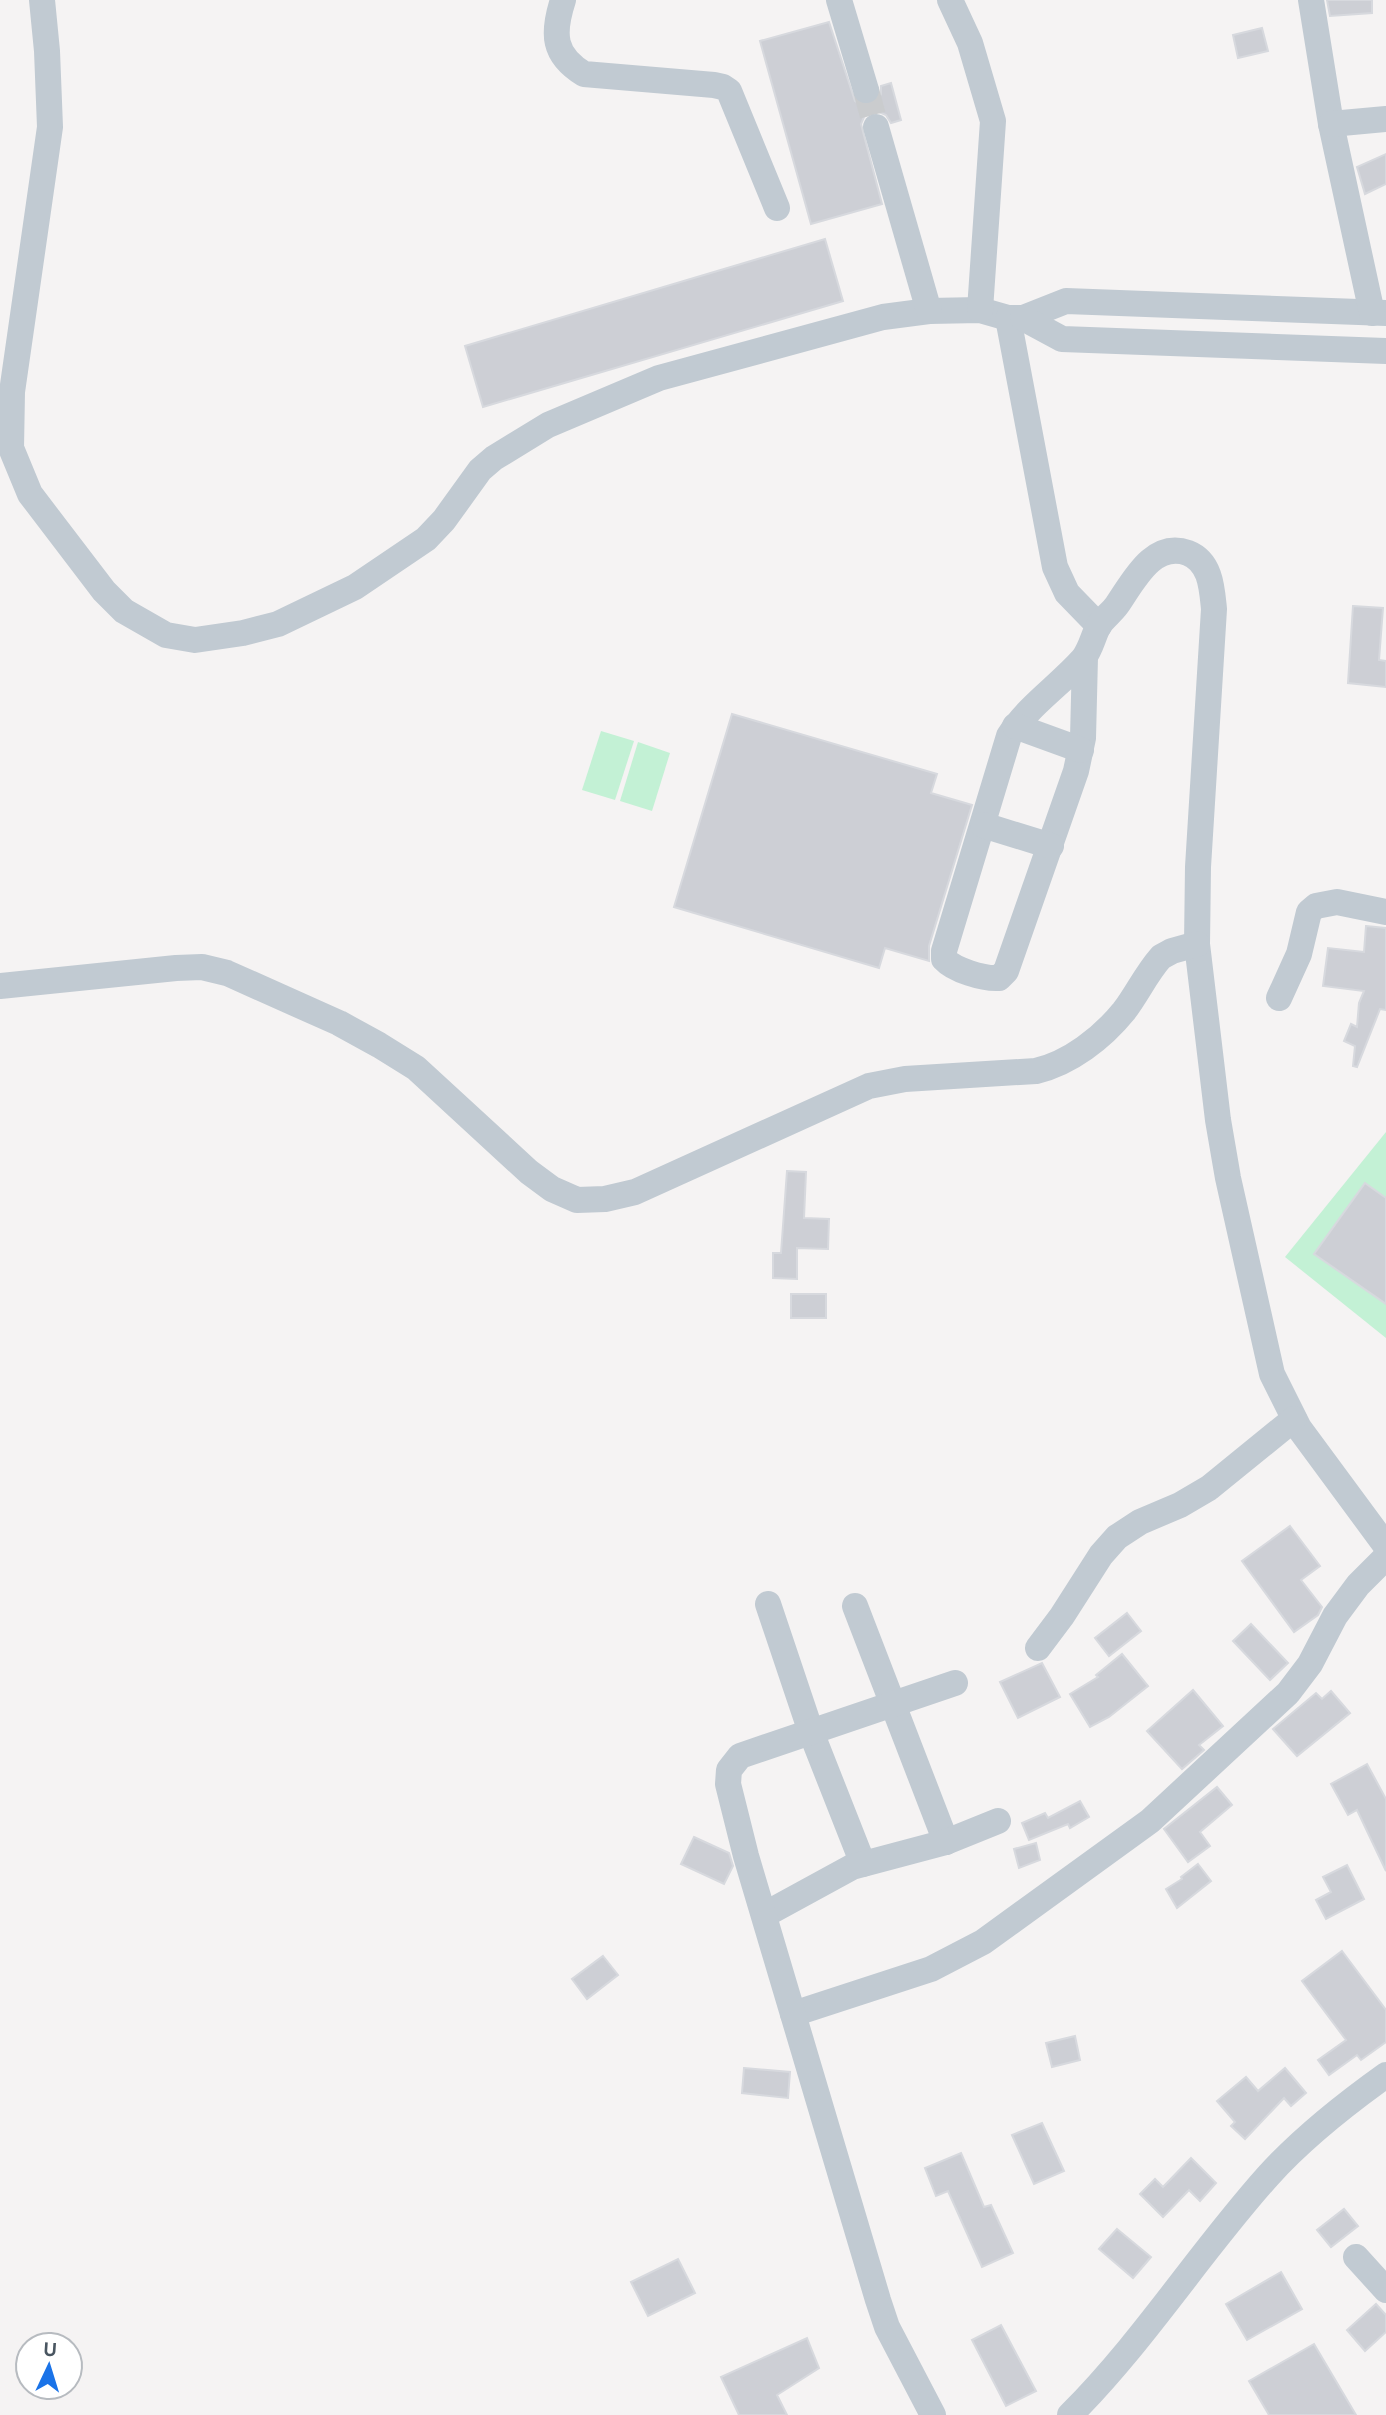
<svg xmlns="http://www.w3.org/2000/svg" width="1386" height="2415" font-family="Figtree,sans-serif">
<style>
.green{fill:#c3f1d5}
.building{fill:#cdcfd5;stroke:#d7d9de;stroke-width:2}
.lines{fill:none;stroke-linecap:round;stroke-linejoin:round}
.minor-tunnel{stroke:#caccce;stroke-width:26;stroke-dasharray:26 13;stroke-linecap:butt}
.minor{stroke:#c1cad2;stroke-width:26}
</style>
<rect width="100%" height="100%" fill="#f5f3f3"/>
<g class="green">
<polygon points="601,731 634,741 615,800 582,790"/>
<polygon points="638,742 670,753 652,811 620,801"/>
<polygon points="1386,1132 1386,1338 1285,1257"/>
</g>
<g class="building">
<polygon points="1327,0 1372,0 1372,13 1330,16"/>
<polygon points="829,22 855,101 862,105 871,105 878,100 881,94 881,86 891,83 901,120 891,123 886,115 879,112 872,112 864,117 861,124 882,204 811,224 760,41"/>
<polygon points="1262,28 1268,51 1238,58 1233,35"/>
<polygon points="1386,154 1386,184 1365,194 1357,167"/>
<polygon points="825,239 843,301 483,407 465,346"/>
<polygon points="1353,606 1383,608 1379,660 1386,661 1386,687 1348,683"/>
<polygon points="732,714 937,774 931,793 972,805 929,946 929,961 885,948 879,968 674,907"/>
<polygon points="1366,926 1386,928 1386,1010 1380,1009 1357,1067 1353,1066 1355,1046 1344,1041 1351,1024 1357,1027 1359,1003 1364,991 1323,986 1328,948 1364,952"/>
<polygon points="787,1171 806,1172 804,1218 829,1219 828,1249 797,1248 797,1279 773,1278 773,1253 781,1253"/>
<polygon points="1365,1183 1386,1198 1386,1304 1314,1254"/>
<rect x="791" y="1294" width="35" height="24"/>
<polygon points="1290,1526 1320,1566 1301,1580 1322,1607 1318,1615 1294,1632 1242,1561"/>
<polygon points="1127,1613 1141,1631 1109,1656 1095,1638"/>
<polygon points="1251,1624 1288,1663 1270,1680 1233,1641"/>
<polygon points="1122,1654 1148,1686 1109,1717 1090,1727 1070,1694 1098,1677 1096,1675"/>
<polygon points="1042,1663 1060,1697 1018,1718 1000,1682"/>
<polygon points="1193,1690 1223,1726 1199,1745 1204,1750 1182,1769 1147,1731"/>
<polygon points="1331,1691 1350,1713 1297,1756 1273,1729 1316,1693 1322,1699"/>
<polygon points="1367,1764 1386,1799 1386,1871 1357,1810 1348,1815 1331,1784"/>
<polygon points="1217,1787 1232,1805 1200,1832 1210,1846 1188,1862 1164,1829"/>
<polygon points="1080,1801 1089,1817 1070,1828 1068,1824 1029,1840 1022,1823 1045,1813 1048,1818"/>
<polygon points="694,1837 729,1853 733,1866 724,1884 681,1864"/>
<polygon points="1036,1843 1040,1860 1019,1868 1014,1849"/>
<polygon points="1198,1864 1211,1881 1177,1908 1166,1889 1182,1879 1181,1877"/>
<polygon points="1347,1865 1364,1899 1326,1919 1316,1900 1331,1892 1323,1877"/>
<polygon points="1342,1951 1386,2010 1386,2042 1361,2060 1357,2055 1329,2075 1318,2060 1346,2040 1302,1981"/>
<polygon points="603,1956 618,1975 587,1999 572,1979"/>
<polygon points="1075,2036 1080,2060 1052,2067 1046,2043"/>
<polygon points="744,2068 790,2072 788,2098 742,2093"/>
<polygon points="1285,2068 1306,2093 1291,2106 1284,2098 1245,2139 1231,2126 1235,2122 1217,2101 1246,2077 1258,2091"/>
<polygon points="1042,2123 1064,2171 1034,2184 1012,2135"/>
<polygon points="961,2153 984,2207 991,2205 1013,2253 982,2267 948,2191 936,2196 925,2168"/>
<polygon points="1191,2158 1216,2183 1200,2201 1189,2190 1163,2217 1140,2194 1155,2179 1163,2187"/>
<polygon points="1344,2209 1358,2226 1331,2247 1317,2230"/>
<polygon points="1117,2229 1151,2257 1133,2278 1099,2249"/>
<polygon points="678,2259 695,2293 648,2316 631,2282"/>
<polygon points="1281,2272 1302,2309 1247,2340 1226,2304"/>
<polygon points="1376,2304 1386,2315 1386,2332 1365,2351 1347,2330"/>
<polygon points="1001,2325 1036,2391 1006,2406 972,2340"/>
<polygon points="807,2338 819,2368 777,2395 787,2415 739,2415 721,2377"/>
<polygon points="1314,2344 1356,2415 1269,2415 1249,2381"/>
</g>
<g class="lines">
<polyline class="minor-tunnel" points="866,90 876,127"/>
<g class="minor">
<polyline points="42,0 47,51 50,127 12,392 11,448 30,494 104,591 124,611 166,635 195,640 243,633 278,624 355,587 426,539 444,520 480,470 494,458 548,425 659,378 883,317 929,311 980,310 1008,318 1023,318 1066,301 1386,313"/>
<path d="M563 0C552 34 553 55 584 74L714 85 723 87 729 91 777 208"/>
<polyline points="839,0 866,90"/>
<polyline points="950,0 970,43 993,121 980,310"/>
<polyline points="1311,0 1331,124 1372,313"/>
<polyline points="1331,124 1386,119"/>
<polyline points="876,127 929,311"/>
<polyline points="1008,318 1055,567 1067,593 1099,626"/>
<polyline points="1023,318 1062,339 1386,351"/>
<path d="M1085 657 1083 738 1076 771 1006 971 999 978C983 979 954 970 944 959V951L1009 736C1028 706 1059 686 1083 659 1091 649 1093 636 1099 625 1104 618 1112 612 1117 605 1133 582 1153 540 1188 553 1211 562 1212 589 1214 609L1198 867 1197 944 1218 1120 1228 1178 1272 1374 1299 1428 1386 1546"/>
<polyline points="1015,726 1081,750"/>
<polyline points="983,825 1051,846"/>
<path d="M0 986 176 968 202 967 227 973 339 1023 379 1045 416 1068 529 1172 552 1189 577 1200 605 1199 635 1192 869 1086 905 1079 1036 1071C1070 1063 1102 1038 1124 1011 1137 994 1146 974 1161 957L1172 951 1197 944"/>
<polyline points="1279,998 1299,954 1309,912 1316,906 1337,902 1386,912"/>
<polyline points="768,1604 811,1732 863,1864"/>
<polyline points="855,1606 946,1842"/>
<polyline points="1038,1648 1062,1616 1101,1555 1117,1537 1140,1522 1180,1505 1209,1488 1294,1419"/>
<polyline points="764,1915 852,1867 946,1842 998,1821"/>
<polyline points="793,2014 931,1969 983,1942 1150,1821 1288,1693 1310,1664 1335,1616 1358,1585 1386,1557"/>
<polyline points="1356,2257 1386,2290"/>
<polyline points="933,2415 887,2327 878,2300 746,1856 728,1784 729,1770 740,1756 955,1683"/>
<path d="M1070 2415C1144 2341 1199 2253 1268 2176 1303 2137 1344 2105 1386 2075"/>
</g>
</g>
<g transform="translate(49 2366) rotate(4)"><circle r="33" fill="#ffffff" stroke="#b7bbc0" stroke-width="2"/>
<path d="M0-5L12 26L0 18L-12 26Z" fill="#1a73e8"/>
<text y="-10" font-size="19" font-weight="bold" text-anchor="middle" fill="#4a5661">U</text>
</g>
</svg>
